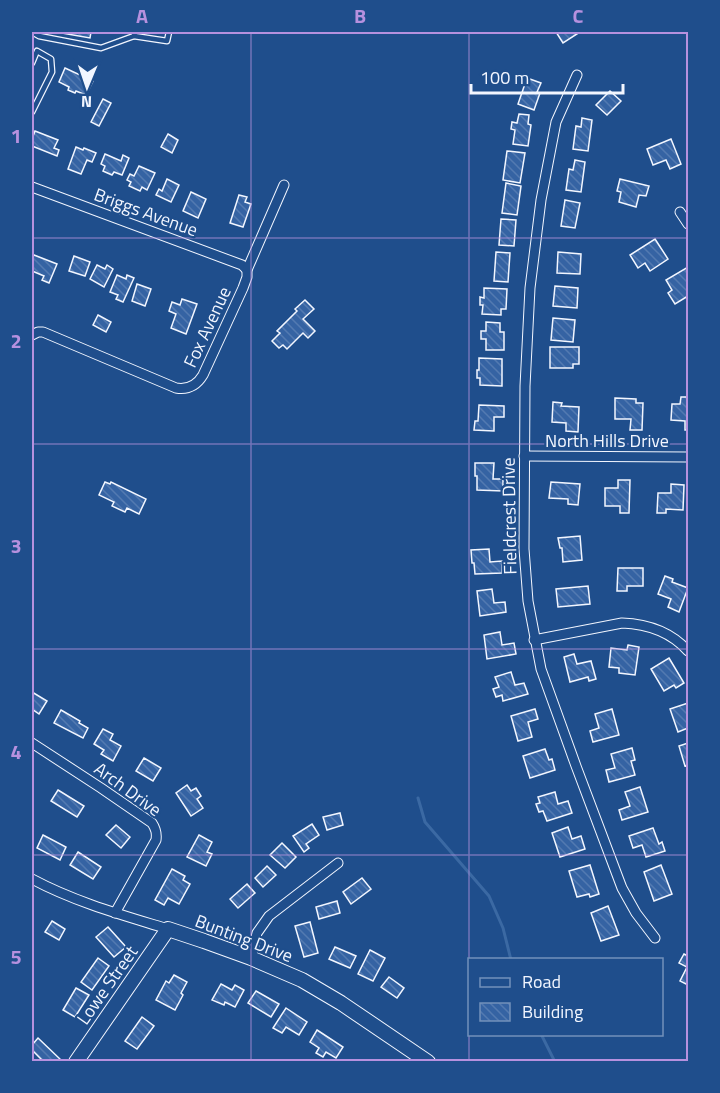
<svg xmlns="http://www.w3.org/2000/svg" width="720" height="1093" font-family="'Titillium Web',sans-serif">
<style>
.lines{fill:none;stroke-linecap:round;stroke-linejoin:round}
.stream{stroke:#3b69a3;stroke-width:3}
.building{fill:url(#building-back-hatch);stroke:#f2f6ff;stroke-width:1.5}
.lane-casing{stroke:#f2f6ff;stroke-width:7}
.street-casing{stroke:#f2f6ff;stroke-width:11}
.secondary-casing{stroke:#f2f6ff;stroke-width:16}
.lane{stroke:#1f4e8c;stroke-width:4.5}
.street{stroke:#1f4e8c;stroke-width:9}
.secondary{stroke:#1f4e8c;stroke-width:14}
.grid{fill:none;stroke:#b691df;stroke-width:1.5;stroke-opacity:0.55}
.labels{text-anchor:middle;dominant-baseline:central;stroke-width:4.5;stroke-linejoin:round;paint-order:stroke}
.street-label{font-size:18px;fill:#f2f6ff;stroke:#1f4e8c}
.neatline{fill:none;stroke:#b691df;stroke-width:2}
.grid-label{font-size:20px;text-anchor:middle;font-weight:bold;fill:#b691df}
</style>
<defs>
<pattern id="building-back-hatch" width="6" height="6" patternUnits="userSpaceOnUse" patternTransform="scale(1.5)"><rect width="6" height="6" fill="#3563a3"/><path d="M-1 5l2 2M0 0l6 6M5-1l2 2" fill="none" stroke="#537ab1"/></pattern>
</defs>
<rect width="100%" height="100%" fill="#1f4e8c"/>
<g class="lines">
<g class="stream">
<polyline points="418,798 425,822 489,896 503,928 511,960"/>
<polyline points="541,1034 555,1062"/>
</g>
</g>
<g class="building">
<polygon points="56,32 91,32 90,38"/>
<polygon points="556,32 580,32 563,43"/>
<polygon points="65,68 93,81 86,95 76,91 75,93 68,90 69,87 59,82"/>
<polygon points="527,78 541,83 537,92 540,93 534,110 518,104"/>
<polygon points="610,91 621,101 607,115 596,105"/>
<polygon points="103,99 111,103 99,126 91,122"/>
<polygon points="519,114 529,115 528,124 531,125 528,146 513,144 515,130 511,129 512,122 517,123"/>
<polygon points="582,118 592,120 588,151 573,149 576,126 581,127"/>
<polygon points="35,131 58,140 54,148 59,150 57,156 32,146 32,139"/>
<polygon points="168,134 178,140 172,153 161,147"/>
<polygon points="671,139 681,164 670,169 666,160 653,165 647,149"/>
<polygon points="76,147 83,150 84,148 96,153 92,162 87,160 81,174 68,169"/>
<polygon points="507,151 525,153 520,183 503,180"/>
<polygon points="105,154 121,161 123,155 129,158 122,175 114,172 112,175 103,171 105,166 101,164"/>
<polygon points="575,160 585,162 581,192 566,190 569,169 573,170"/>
<polygon points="139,166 155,173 147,190 142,187 140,191 129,186 131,182 127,180 130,174 134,176"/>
<polygon points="167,179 179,185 171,202 156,195 159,189 162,191"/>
<polygon points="620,179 649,186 646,196 639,195 636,207 619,202 621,192 617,191"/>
<polygon points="506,183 521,186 517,215 502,213"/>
<polygon points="191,192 206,199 198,218 183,211"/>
<polygon points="239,195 247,197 245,202 251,204 243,227 230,223"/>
<polygon points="565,200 580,203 575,228 561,226"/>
<polygon points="501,219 516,220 514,246 499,245"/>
<polygon points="655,239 668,259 650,271 645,263 638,268 630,255"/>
<polygon points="496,252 510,253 508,282 494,281"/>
<polygon points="558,252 581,254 580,274 557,273"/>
<polygon points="34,255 57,264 49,283 42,280 44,276 32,271 32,257 33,257"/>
<polygon points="74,256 90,262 85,276 69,271"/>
<polygon points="97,265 105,269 107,265 113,269 104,287 90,279"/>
<polygon points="688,267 688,281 687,282 688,284 688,296 675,304 668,293 672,290 666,280"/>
<polygon points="117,275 126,279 127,275 134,278 123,302 116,299 118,295 110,292"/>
<polygon points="137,284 151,289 145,306 132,301"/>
<polygon points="555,286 578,288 577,308 553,306"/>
<polygon points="484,288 507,289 506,309 501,309 501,315 482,314 483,305 480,305 480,297 484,298"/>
<polygon points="182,299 197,304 186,334 171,328 176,314 169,311 172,302 180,305"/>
<polygon points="305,300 314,309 303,319 315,331 308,338 303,333 287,349 283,345 279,348 272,341 280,333 277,331 297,311 295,309"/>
<polygon points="98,315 111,322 106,332 93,325"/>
<polygon points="553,318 575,320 573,342 551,340"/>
<polygon points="486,322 500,323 500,332 504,332 504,350 486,350 486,339 481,339 481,331 486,331"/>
<polygon points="550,347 579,347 579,364 573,364 573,368 550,368"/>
<polygon points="479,358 502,359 502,386 480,385 480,378 477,378 477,370 479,370"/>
<polygon points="681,397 688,397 688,430 685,430 685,421 671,420 672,404 680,404"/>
<polygon points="615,398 636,399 636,403 643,403 642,430 630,430 631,419 615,419"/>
<polygon points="553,402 562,403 561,406 579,407 578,432 566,431 566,423 552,422"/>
<polygon points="479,405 504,406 504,417 494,417 494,431 474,430 475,421 478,421"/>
<polygon points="475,463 494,463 493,479 503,479 503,491 477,490 477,476 475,476"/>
<polygon points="618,480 630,480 629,513 620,513 620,506 605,506 605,488 618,488"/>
<polygon points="105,482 110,484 111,482 146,499 139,514 127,508 125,512 112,506 114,502 99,495"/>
<polygon points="551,482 580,484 578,505 568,504 568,499 549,498"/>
<polygon points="671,484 684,485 683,510 666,509 666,513 657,513 658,493 671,493"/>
<polygon points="580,536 582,560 563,562 562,548 560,548 558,538"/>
<polygon points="489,549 490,562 502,561 502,573 475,574 474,563 472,563 471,550"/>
<polygon points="618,568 643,568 643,586 627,586 627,591 617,591"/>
<polygon points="665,576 673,579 672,582 688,588 679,612 668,607 671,599 658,594"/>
<polygon points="588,586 590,604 558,607 556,589"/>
<polygon points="492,589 494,603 505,602 506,612 480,616 477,591"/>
<polygon points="500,632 502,645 514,643 516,654 487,659 484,635"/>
<polygon points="628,645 639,647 635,675 619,673 619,668 609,667 611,648 627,650"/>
<polygon points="574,654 577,664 591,661 596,679 589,681 588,677 570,682 564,657"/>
<polygon points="669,658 684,683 676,688 674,685 664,691 651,669"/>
<polygon points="511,672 515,685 524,683 528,694 503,701 502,695 496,697 493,689 499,687 495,677"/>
<polygon points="32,692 47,701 39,714 32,709"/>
<polygon points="688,703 688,728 678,732 670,709"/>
<polygon points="535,709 538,719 528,722 532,737 518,741 511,716"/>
<polygon points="612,709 619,735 593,742 590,731 599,728 595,714"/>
<polygon points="61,710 80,721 79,723 88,728 83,738 54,723"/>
<polygon points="103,729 113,734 110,740 121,746 113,761 101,754 104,750 94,744"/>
<polygon points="688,743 688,768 688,765 685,766 679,746"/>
<polygon points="632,748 635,760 631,761 635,775 609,782 606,770 615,768 611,754"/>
<polygon points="545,749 549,760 552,759 555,770 530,778 523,756"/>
<polygon points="144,758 161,768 153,781 136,771"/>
<polygon points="187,785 191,791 196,788 201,796 197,799 203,808 191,816 176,793"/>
<polygon points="640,787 648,812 622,820 619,810 630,806 625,792"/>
<polygon points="58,790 84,806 77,817 51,801"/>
<polygon points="555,792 558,804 568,801 572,813 547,821 543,811 539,812 536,804 540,803 538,797"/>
<polygon points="340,813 343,825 327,830 323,817"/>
<polygon points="312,824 319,835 306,844 309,848 304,852 293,836"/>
<polygon points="116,825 130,837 121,848 106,835"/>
<polygon points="568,827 572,839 581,836 585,849 560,857 552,833"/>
<polygon points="653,828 659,844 662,842 665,851 646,857 642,845 633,848 629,836"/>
<polygon points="43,835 66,847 60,860 37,848"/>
<polygon points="199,835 212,842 207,852 212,854 206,866 187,857"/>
<polygon points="282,843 296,857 285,868 270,855"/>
<polygon points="78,852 101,867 93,879 70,865"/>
<polygon points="590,865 599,894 590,897 589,894 577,897 569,871"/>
<polygon points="661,865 672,894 654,901 644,872"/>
<polygon points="267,866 276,875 263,887 255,878"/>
<polygon points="172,869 185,876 183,880 190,884 179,904 168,898 164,905 155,900"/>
<polygon points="362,878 371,889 351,904 343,892"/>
<polygon points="247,884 255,893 238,908 230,899"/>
<polygon points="337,901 340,913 319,919 316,907"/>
<polygon points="608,906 619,935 601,941 591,913"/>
<polygon points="52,921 65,929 59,940 45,932"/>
<polygon points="310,922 318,953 304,957 295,926"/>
<polygon points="108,927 126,947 114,957 96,937"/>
<polygon points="335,947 356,956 350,968 329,959"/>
<polygon points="370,950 385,958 373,981 358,974"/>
<polygon points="684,954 688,956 688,985 680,981 687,967 679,963"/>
<polygon points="98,958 109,966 92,990 81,982"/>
<polygon points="174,975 187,982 181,993 183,995 175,1010 156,1000 166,981 169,983"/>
<polygon points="389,977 404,988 397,998 381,987"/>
<polygon points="221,984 232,990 235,985 244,990 235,1007 225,1002 224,1005 212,1000"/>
<polygon points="76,988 89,995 75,1017 63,1010"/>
<polygon points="256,991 279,1004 271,1017 248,1003"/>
<polygon points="286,1008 307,1022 299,1035 286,1027 282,1033 273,1028"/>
<polygon points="142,1017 154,1026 137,1049 125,1041"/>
<polygon points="317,1030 343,1047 336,1058 326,1052 323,1057 316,1053 319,1048 310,1042"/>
<polygon points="38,1038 60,1059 58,1062 44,1062 32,1050 32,1045"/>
</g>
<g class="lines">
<defs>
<g id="lane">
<polyline points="32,32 39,36 101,48 134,36 135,32"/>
<polyline points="134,36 167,41 169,32"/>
<polyline points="32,63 37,51 51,59 52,72 32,112"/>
</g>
<g id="street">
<polyline points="577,75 556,122 541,200 530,288 525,386 524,549 528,601 541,669 576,766 622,888 636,913 655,938"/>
<polyline points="32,187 242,265 247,270"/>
<polyline points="680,212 688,224"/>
<path d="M32 335 38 332H43L176 388C188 390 197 385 203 375L243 288 247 277V270L284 185"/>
<polyline points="524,456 688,457"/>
<path d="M534 640 622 623C648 624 671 632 688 651"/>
<path d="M32 743 101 788 152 823C156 829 157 833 156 840L115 913"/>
<path d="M32 879C75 902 122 915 168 929"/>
<polyline points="251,958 257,933 269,916 338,863"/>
</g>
<polyline id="secondary" points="76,1062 168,929 204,941 251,958 302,980 341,1003 428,1062"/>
</defs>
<use href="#lane" class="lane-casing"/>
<use href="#street" class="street-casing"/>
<use href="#secondary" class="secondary-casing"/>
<use href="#lane" class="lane"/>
<use href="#street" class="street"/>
<use href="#secondary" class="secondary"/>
</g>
<path class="grid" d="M251 32V1062M469 32V1062M32 238H688M32 444H688M32 649H688M32 855H688"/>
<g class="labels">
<g class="street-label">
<text transform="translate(146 212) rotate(20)">Briggs Avenue</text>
<text transform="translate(207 327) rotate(-65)">Fox Avenue</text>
<text x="607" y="440">North Hills Drive</text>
<text transform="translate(509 516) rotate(-91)">Fieldcrest Drive</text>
<text transform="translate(128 789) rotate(36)">Arch Drive</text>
<text transform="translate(244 938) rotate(21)">Bunting Drive</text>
<text transform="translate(107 985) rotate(-55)">Lowe Street</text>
</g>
</g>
<rect width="720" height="1093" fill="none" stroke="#1f4e8c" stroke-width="66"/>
<rect x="468" y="958" width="195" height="78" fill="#1f4e8c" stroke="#7391ba" stroke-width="1.5"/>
<rect x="480" y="978" width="30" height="9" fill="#1f4e8c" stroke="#7391ba" stroke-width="1.5"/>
<text x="522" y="988" font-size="18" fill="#f2f6ff">Road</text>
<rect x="480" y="1003" width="30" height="18" fill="url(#building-back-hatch)" stroke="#7391ba" stroke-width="1.5"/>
<text x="522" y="1018" font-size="18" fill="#f2f6ff">Building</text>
<g transform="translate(87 87) rotate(182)" stroke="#1f4e8c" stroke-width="4.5" paint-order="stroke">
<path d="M0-4.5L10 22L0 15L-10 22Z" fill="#f2f6ff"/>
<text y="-9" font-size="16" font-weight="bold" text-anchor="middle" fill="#f2f6ff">N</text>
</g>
<path d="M471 84v9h152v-9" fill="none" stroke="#f2f6ff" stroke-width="3"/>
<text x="480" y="84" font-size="18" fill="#f2f6ff" stroke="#1f4e8c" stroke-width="4.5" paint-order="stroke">100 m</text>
<rect x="33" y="33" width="654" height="1027" class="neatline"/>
<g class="grid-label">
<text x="142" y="23">A</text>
<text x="360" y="23">B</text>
<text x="578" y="23">C</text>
<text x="16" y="143">1</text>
<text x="16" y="348">2</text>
<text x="16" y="553">3</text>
<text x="16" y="759">4</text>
<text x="16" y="964">5</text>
</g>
</svg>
